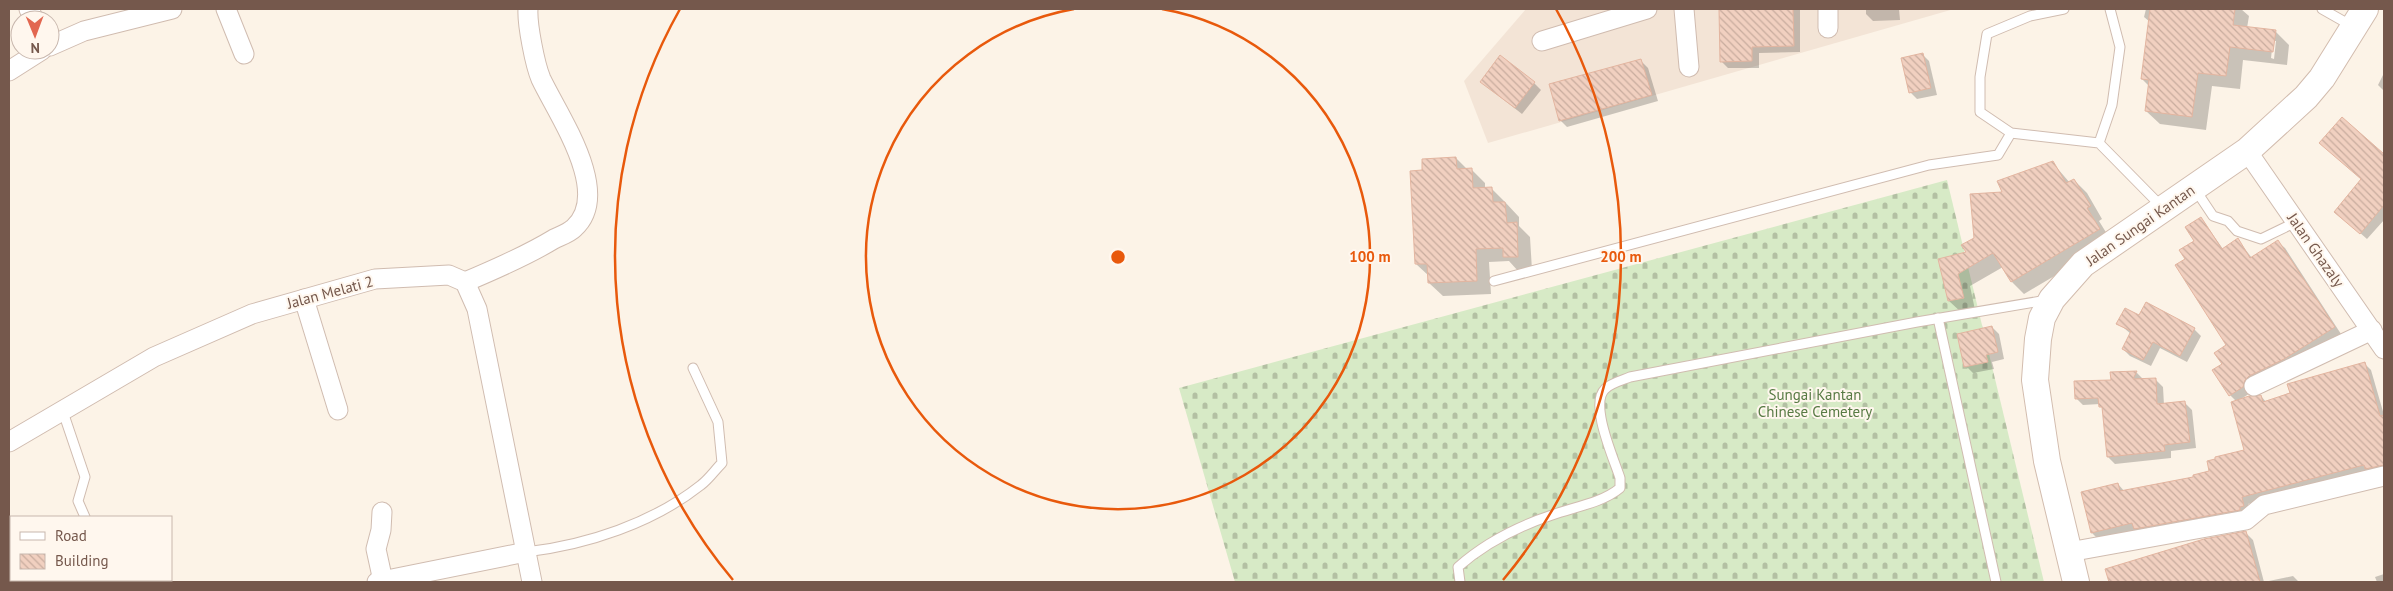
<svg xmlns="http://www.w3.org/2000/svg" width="2393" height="591" font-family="'PT Sans',sans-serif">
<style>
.residential{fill:#f3e4d6}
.cemetery{fill:url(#cemetery-stones)}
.shadow{fill:#0003;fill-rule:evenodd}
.building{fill:url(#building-back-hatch);stroke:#e3b5a0}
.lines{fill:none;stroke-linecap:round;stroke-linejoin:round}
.service-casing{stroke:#d0bcb0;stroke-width:11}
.minor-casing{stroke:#d0bcb0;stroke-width:21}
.secondary-casing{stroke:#d2bcae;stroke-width:28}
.service{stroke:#fff;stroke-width:9}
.minor{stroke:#fff;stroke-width:19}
.secondary{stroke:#fff;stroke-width:26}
.ring{fill:none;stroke:#e8590c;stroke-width:2.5}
.labels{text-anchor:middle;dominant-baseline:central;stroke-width:4;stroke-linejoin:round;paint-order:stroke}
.street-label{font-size:15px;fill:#75584c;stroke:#fff7ee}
.park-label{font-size:15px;fill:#587b44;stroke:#fff7ee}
.centre{fill:#e8590c;stroke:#fff7ee;stroke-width:2.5}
.ring-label{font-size:15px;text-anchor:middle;font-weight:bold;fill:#e8590c;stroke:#fff7ee;stroke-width:4;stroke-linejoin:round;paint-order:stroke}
</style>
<defs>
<pattern id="cemetery-stones" width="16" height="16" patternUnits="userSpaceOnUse" patternTransform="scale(1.25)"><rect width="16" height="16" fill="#d7eac6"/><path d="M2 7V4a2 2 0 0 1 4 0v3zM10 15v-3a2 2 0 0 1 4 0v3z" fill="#b3c0a3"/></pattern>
<pattern id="building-back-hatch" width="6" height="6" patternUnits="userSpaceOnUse" patternTransform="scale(1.25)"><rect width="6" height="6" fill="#f1d0c0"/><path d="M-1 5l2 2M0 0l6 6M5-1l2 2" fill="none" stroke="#c8ac9e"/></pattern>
</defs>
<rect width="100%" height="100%" fill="#fcf3e7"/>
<polygon class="residential" points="1526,9 1954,9 1488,143 1464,81"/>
<polygon class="cemetery" points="1947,180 2044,582 1235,582 1179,388"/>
<g class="shadow">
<polygon points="1720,9 1800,9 1800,52 1759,53 1759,68 1728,68 1721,61"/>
<polygon points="1866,9 1899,9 1900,20 1873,21 1866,14"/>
<path d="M2146 9H2241L2249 16 2247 28 2275 31 2289 45 2287 65 2243 60 2240 89 2212 86 2206 130 2160 124 2146 111 2149 86 2142 79 2150 22 2144 17ZM2273 41H2276L2274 59 2271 58Z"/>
<polygon points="1922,54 1929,61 1937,95 1917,99 1910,92"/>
<polygon points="1641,61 1648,68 1658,101 1567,127 1560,120"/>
<polygon points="2384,73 2384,91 2378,85"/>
<polygon points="1481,82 1534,83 1541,90 1522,114"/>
<polygon points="2342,118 2384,155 2384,220 2367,239 2343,218 2363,180"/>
<polygon points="1456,158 1467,169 1471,169 1485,183 1485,188 1491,188 1505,202 1519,217 1519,226 1530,237 1532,270 1518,271 1509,261 1489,262 1491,294 1443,296 1429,283 1429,276 1416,264 1424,172"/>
<polygon points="2052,162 2070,183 2074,180 2087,193 2102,219 2099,221 2112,242 2024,294 2012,282 2003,267 1970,286 1975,310 1962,313 1949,301 1940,260 1967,253 2003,193"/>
<polygon points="2201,218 2223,249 2238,240 2252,258 2278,242 2285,248 2341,334 2241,399 2261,396 2266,402 2364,363 2371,370 2384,415 2384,473 2369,472 2248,504 2250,513 2099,540 2092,533 2118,484 2125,492 2195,478 2210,472 2246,451 2236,401 2230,395 2223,365 2228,346 2187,260 2195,241"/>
<polygon points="2118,323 2194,329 2201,336 2187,362 2160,348 2151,366 2130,356 2123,349 2131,334"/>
<polygon points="1992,327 1999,334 2004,359 1992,362 1994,369 1973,373 1966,366"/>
<polygon points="2137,373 2144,380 2156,380 2163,387 2164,405 2185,403 2192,410 2196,448 2171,451 2171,458 2115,464 2108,457 2103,410 2100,404 2083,405 2076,398 2112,381 2112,374"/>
<polygon points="2246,533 2253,540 2264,582 2293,576 2299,582 2111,582 2107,570"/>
<polygon points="2384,574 2384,582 2377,582 2375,577"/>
</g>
<g class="building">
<polygon points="1719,9 1793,9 1794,46 1752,47 1752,61 1720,62"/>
<polygon points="2150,9 2235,9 2233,25 2276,30 2273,52 2230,47 2226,76 2198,73 2192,117 2145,111 2149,80 2141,79"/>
<polygon points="1923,53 1931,88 1909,93 1901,58"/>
<polygon points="1500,55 1535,82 1515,108 1480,82"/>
<polygon points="1641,59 1652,95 1559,121 1549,84"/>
<polygon points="2342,117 2384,154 2384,205 2360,234 2334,212 2361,179 2319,143"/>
<polygon points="1456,157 1457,169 1472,168 1473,188 1492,187 1493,202 1505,202 1507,223 1517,222 1518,257 1503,257 1503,248 1476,249 1477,281 1428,283 1427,264 1415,264 1410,171 1422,170 1422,159"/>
<polygon points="2053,161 2066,183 2074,179 2091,206 2087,208 2100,229 2011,282 1993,253 1958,274 1964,298 1948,301 1938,259 1966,252 1961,245 1974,238 1970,194 2002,192 1997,181"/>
<polygon points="2201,217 2222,249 2238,238 2250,258 2278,240 2335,327 2284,359 2249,376 2245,380 2243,387 2229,396 2212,370 2222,364 2214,353 2226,345 2175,265 2185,259 2179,250 2194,241 2185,227"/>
<polygon points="2146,302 2195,328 2180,356 2153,342 2143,360 2122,349 2131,331 2116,324 2125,308 2139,315"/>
<polygon points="1992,326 1998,352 1986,355 1988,362 1964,367 1957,334"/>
<polygon points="2365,362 2380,416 2384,415 2384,465 2365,469 2364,465 2242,497 2244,506 2240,507 2240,510 2134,529 2132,523 2091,533 2081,492 2118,483 2120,491 2193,477 2193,475 2209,471 2207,461 2215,459 2215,457 2244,450 2231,402 2249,396 2261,395 2263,402 2290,393 2287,384"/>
<polygon points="2137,371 2133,379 2156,378 2157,404 2185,401 2190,442 2164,445 2165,451 2107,457 2102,407 2099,407 2098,398 2075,399 2074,381 2111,380 2110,372"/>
<polygon points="2246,531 2260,582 2109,582 2105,569 2204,539"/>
</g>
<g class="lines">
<defs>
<g id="service">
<polyline points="2064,9 2030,16 1987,34 1980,77 1980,112 2011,133 2099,143 2161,206"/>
<polyline points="2322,9 2352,26"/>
<polyline points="2099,143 2112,105 2120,47 2110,9"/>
<polyline points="2195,189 2213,216 2228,221 2237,231 2261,239 2296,222"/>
<polyline points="1494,281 1929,165 1998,155 2011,133"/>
<polyline points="1938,318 1996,582"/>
<polyline points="62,409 85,477 78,501 85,517"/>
<path d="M526 552C587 545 653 523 701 485 709 479 715 470 722 463L718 422 693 368"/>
<path d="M1460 582 1458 567C1484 544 1519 526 1552 515 1574 507 1602 503 1620 488V478C1614 459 1589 404 1605 389 1611 383 1623 380 1630 377L1917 322 2047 300"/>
</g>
<g id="minor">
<polyline points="29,9 34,20"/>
<polyline points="226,9 244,54"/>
<polyline points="1684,9 1689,67"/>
<polyline points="1828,9 1828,28"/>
<polyline points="1542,41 1647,9"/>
<polyline points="50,46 84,31 172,9"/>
<polyline points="9,71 42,50"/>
<polyline points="2247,151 2384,349"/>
<path d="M465 282C496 269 526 256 554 239 560 236 569 233 574 228 613 193 558 115 541 79 535 65 527 24 528 9"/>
<polyline points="304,299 338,410"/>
<polyline points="2254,386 2372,330"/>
<polyline points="9,442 154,357 252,314 375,279 449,275 465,282 477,309 532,582"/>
<polyline points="382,512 381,530 376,549 383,581"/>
<polyline points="2069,552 2246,520 2264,505 2384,476"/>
<polyline points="377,582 526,552"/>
</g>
<polyline id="secondary" points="2076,582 2047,461 2035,380 2038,339 2042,318 2052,299 2083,264 2247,151 2306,97 2322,78 2365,9"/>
</defs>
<use href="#service" class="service-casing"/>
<use href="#minor" class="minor-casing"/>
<use href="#secondary" class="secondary-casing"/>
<use href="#service" class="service"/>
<use href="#minor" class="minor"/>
<use href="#secondary" class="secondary"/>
</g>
<g class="ring">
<path d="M1162 9A252 252 0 1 1 1074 9"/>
<path d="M733 580A503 503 0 0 1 680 9M1556 9A503 503 0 0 1 1503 580"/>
</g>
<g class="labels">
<g class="street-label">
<text transform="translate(2140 225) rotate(-35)">Jalan Sungai Kantan</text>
<text transform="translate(2316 250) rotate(55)">Jalan Ghazaly</text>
<text transform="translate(330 292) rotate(-15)">Jalan Melati 2</text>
</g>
<g class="park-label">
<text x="1815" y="394">Sungai Kantan<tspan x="1815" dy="17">Chinese Cemetery</tspan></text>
</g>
</g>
<circle cx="1118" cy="257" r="8" class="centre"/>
<g class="ring-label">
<text x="1370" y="262">100 m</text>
<text x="1621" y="262">200 m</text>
</g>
<rect width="2393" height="591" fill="none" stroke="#75584c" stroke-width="20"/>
<rect x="10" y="516" width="162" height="65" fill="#fff7ee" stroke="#c8b7ad"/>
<rect x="20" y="532" width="25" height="8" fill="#ffffff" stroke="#c8b7ad"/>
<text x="55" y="541" font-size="15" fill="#75584c">Road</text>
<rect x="20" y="554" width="25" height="15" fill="url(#building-back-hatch)" stroke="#c8b7ad"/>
<text x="55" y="566" font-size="15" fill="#75584c">Building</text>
<g transform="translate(35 35) rotate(179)"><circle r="24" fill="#fff7ee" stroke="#c8b7ad"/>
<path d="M0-4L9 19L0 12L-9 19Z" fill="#e26750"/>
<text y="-8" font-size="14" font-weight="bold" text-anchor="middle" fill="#75584c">N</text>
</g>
</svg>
